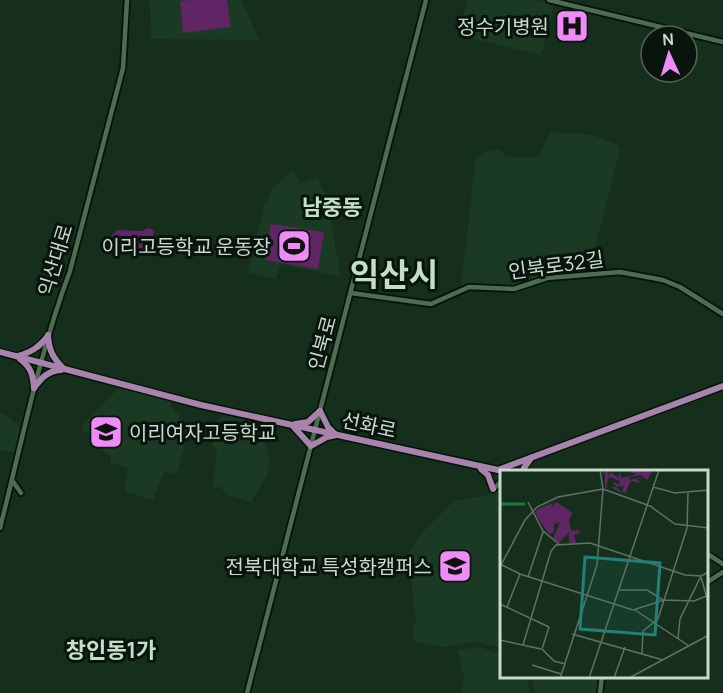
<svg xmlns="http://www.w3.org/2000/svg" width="723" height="693" font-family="Manrope,'Noto Sans KR',sans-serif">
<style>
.built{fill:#1b3a23}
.green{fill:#5f2564}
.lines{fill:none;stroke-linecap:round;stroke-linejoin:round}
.minor-casing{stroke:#011606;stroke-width:8}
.major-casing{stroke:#011606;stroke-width:9}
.minor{stroke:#4f6a55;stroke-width:4.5}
.major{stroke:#a983ae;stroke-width:6}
.labels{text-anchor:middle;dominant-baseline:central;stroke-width:6;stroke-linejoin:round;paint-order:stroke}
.poi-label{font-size:20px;fill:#cad9cd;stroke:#09140c;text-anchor:end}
.street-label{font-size:20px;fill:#cad9cd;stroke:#09140c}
.quarter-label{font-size:22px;font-weight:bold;fill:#c2e0c8;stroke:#09140c}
.town-label{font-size:32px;font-weight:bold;fill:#c2e0c8;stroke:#09140c}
.inset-river{fill:none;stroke:#21783f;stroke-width:3}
.inset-road{fill:none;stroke:#5e7363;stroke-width:1.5}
.view{fill:#228078;fill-opacity:0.15;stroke:#228078;stroke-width:3}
.inset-edge{fill:none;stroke:#cad9cd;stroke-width:3}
</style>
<rect width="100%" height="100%" fill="#162f1c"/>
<g class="built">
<polygon points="150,0 241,0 259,40 151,39"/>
<polygon points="467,0 536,0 554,4 541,55 459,35"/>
<polygon points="550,132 592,135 618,145 620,150 601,225 587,271 545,276 514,286 466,284 461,287 476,157 488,151 499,149 506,156 531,158 539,156"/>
<polygon points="293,170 300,183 318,178 328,203 341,277 280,264 276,279 248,273 265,202 267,202 272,189"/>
<polygon points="119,388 171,401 170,406 179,415 181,420 191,425 176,474 164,471 153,500 125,491 128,468 111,463 110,455 96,446 96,441 84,431 82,425"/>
<polygon points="0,413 7,416 20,428 14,453 0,449"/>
<polygon points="223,415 262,423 270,464 265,479 251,502 228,495 220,487 213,487 217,452 212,444 211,428 214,423"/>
<polygon points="501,486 501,648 477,642 441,647 413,641 414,627 416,621 408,555 410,551 421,534 454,501 485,496"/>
<polygon points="479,647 501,654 501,676 527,677 529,693 461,693 464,676 458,650"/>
<polygon points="533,677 599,680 599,693 535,693"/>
</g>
<g class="green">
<polygon points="191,0 227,0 231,27 183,33 180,1"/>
<polygon points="271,224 324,232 318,269 265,260"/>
<polygon points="148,228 154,230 151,251 109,242 112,235 118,230 143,231"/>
</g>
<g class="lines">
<defs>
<g id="minor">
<polyline points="549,0 723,42"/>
<polyline points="351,293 431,304 469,287 514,289 547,278 620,272 663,280 680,287 723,314"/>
<polyline points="12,480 21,493"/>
<polyline points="493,489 501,482"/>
<path d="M0 528C22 442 39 354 70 271L123 68 127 0"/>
<polyline points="706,553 723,564"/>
<polyline points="706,583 723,572"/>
<polyline points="247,693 426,0"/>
<polyline points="600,693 602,676"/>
</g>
<g id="major">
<path d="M48 335C49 351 53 358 64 369"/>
<polyline points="0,352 201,405 498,470 723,386"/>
<path d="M18 356C32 352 39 347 48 336"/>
<path d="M20 359C31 367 33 375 34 388"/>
<path d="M34 388C42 377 48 371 61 370"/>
<polyline points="295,424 308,422 320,411"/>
<polyline points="292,425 311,446 327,437 336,435 328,427 320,411"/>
<polyline points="481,469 488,475 493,489"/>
<polyline points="523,471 524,468 531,458"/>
</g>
</defs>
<use href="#minor" class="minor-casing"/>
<use href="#major" class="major-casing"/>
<use href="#minor" class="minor"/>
<use href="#major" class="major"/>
</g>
<defs>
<symbol id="hospital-square" viewBox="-11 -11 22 22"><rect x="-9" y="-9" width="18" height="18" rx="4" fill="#ef8bf6" stroke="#09140c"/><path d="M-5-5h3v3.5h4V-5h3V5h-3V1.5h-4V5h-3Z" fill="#111"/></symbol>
<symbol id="stadium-square" viewBox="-11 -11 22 22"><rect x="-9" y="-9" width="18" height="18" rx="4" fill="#ef8bf6" stroke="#09140c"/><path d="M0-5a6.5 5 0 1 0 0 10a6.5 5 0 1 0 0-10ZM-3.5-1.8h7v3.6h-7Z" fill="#111"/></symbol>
<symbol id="school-square" viewBox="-11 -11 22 22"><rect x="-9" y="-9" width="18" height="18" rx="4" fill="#ef8bf6" stroke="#09140c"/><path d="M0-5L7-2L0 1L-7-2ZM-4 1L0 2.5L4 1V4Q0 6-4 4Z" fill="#111"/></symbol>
<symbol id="university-square" viewBox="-11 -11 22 22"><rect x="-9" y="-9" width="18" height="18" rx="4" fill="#ef8bf6" stroke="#09140c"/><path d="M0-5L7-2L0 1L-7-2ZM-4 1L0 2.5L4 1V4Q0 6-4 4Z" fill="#111"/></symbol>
</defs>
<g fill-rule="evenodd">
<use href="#hospital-square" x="553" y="7" width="38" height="38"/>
<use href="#stadium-square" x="275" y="227" width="38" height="38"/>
<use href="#school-square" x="87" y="413" width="38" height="38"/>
<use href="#university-square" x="436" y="547" width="38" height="38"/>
</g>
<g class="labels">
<g class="poi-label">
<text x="549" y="26">정수기병원</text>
<text x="271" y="246">이리고등학교 운동장</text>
<text x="129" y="432" text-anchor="start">이리여자고등학교</text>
<text x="432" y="566">전북대학교 특성화캠퍼스</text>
</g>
<g class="street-label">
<text transform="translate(55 260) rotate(-73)">익산대로</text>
<text transform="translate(556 265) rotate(-8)">인북로32길</text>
<text transform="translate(322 343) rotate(-75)">인북로</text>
<text transform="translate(369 425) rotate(12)">선화로</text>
</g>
<g class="quarter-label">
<text x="332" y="207">남중동</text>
<text x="111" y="650">창인동1가</text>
</g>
<g class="town-label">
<text x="394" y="274">익산시</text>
</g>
</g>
<g transform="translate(500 470)">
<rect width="208" height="208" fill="#162f1c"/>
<path d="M109 0 108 6 111 2 118 8 120 1 121 8 135 5V3H132L131 1 130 5V0H153L147 10 141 5 130 7V10L140 8 144 9H136L142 13 130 11 126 23 122 22 124 16 116 17 123 24 111 17H116L112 11 119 15 120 11 109 7 106 16 109 17 105 18V4H102ZM56 32 73 43 69 49 71 61 79 60 80 63 74 65 76 73H69V62L59 73 53 68 60 52 54 54V62L49 64 39 50 35 42 38 39 53 33 51 39Z" fill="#5f2564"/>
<path class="inset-river" d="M0 34H25"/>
<path class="inset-road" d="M100 0 103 19M153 17 175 23 209 20M28 32 43 61 59 74M0 94 20 104 133 140 164 130 194 131 209 125M0 97 25 50 37 37 58 27 103 19M28 107 43 62M201 107 209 135M119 120H147L163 130M0 134 49 157 42 179 54 191 65 194 60 208M7 137 20 104M135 140 189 176M72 164 163 190M178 168 180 149 201 106M0 170 41 179M23 175 51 81 56 75 90 73 185 105 201 106 209 102M142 184 143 161 158 149 187 58 188 23M65 193 97 95 103 19 150 36 175 54 209 58M32 195 61 204M89 208 159 0M114 208 125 177M129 208 209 165"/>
<path class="view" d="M85 87 160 93 155 165 80 159Z"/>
<rect width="208" height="208" class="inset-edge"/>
</g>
<g transform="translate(669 54) rotate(356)"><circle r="28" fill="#09140c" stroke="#566359" stroke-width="1.5"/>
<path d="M0-4.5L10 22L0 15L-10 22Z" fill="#ef8bf6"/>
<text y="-9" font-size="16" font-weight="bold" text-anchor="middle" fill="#cad9cd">N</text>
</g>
</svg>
